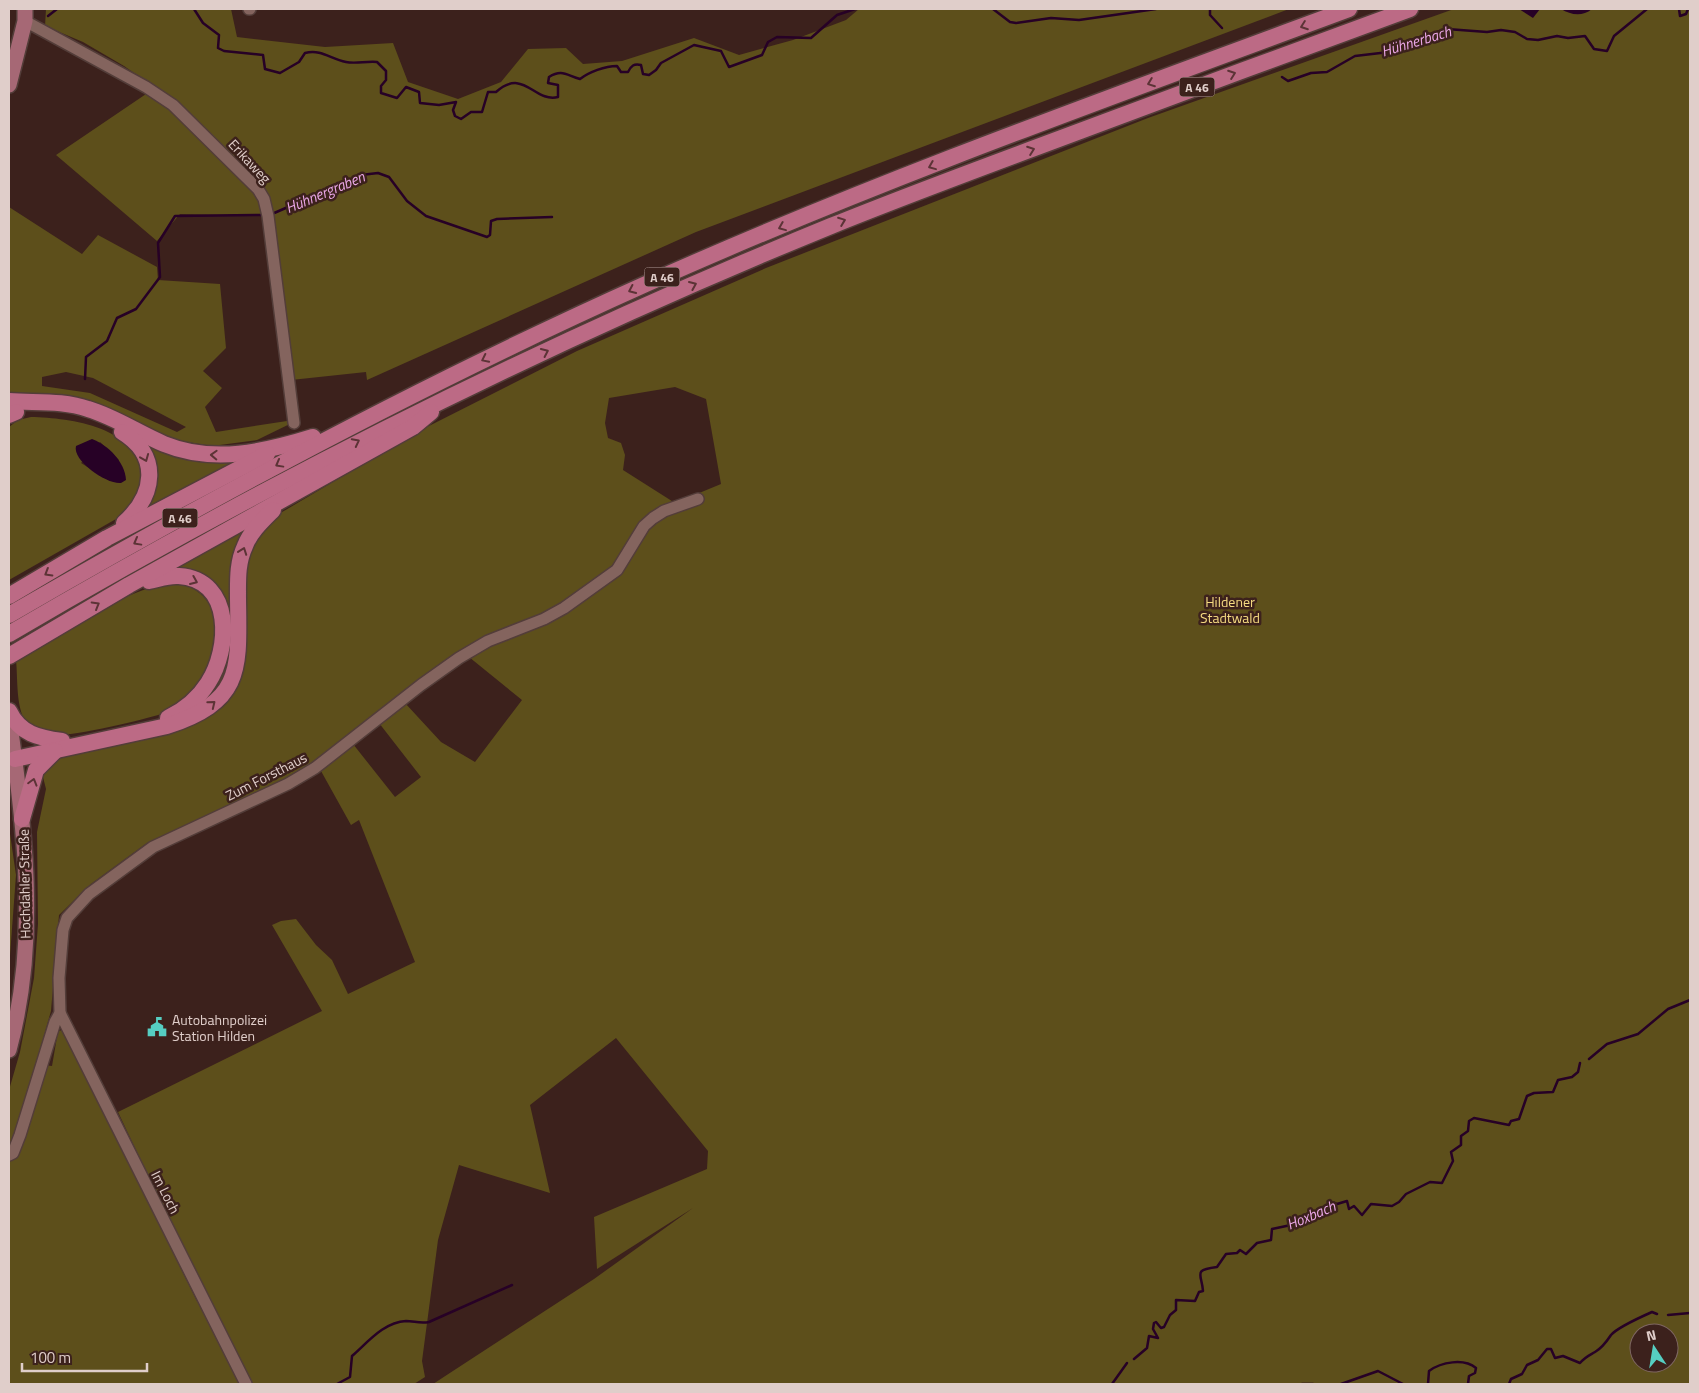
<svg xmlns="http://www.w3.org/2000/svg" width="1699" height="1393" font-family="'Titillium Web',sans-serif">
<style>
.green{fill:#5d4f1b;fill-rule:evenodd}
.water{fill:#270126}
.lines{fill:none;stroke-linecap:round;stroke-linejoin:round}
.stream{stroke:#270126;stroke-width:2.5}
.minor-casing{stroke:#533d39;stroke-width:14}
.major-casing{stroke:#533d39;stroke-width:18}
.highway-casing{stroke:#533d39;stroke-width:19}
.minor{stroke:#84645e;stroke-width:11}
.major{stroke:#a66875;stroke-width:15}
.highway{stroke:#bc6a85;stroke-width:16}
.oneway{stroke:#5c3336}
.labels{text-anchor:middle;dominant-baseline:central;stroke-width:5;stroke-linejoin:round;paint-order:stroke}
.shield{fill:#3c211c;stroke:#af9a96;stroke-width:1}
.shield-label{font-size:12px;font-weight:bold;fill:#e0ceca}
.street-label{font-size:14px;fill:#e0ceca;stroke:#3c211c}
.park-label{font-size:14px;fill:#f6db82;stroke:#3c211c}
.poi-label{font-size:14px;fill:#e0ceca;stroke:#3c211c;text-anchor:start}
.water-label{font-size:15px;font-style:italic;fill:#eba7e7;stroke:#3c211c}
</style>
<rect width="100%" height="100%" fill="#3c211c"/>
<g class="green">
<polygon points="46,9 231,9 237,37 325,47 393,43 408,82 458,99 501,82 528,49 566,48 583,64 622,61 694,38 739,55 793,40 846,20 859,9 1289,9 696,232 367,380 366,372 291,380 269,202 164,94 124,66 83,42 45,26"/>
<path d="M1454 9H1690V1384H433L594 1279 693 1208 597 1269 594 1217 707 1169 708 1151 616 1038 530 1105 550 1193 459 1165 438 1240 422 1361 425 1377 414 1384H9V1090L20 1052 34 978 38 924 37 832 46 789 43 777 45 770 59 758 192 724 218 710 231 695 249 547 267 521 419 431 577 351 766 268 1148 118ZM675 387 706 399 721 484 675 503 623 470 625 455 621 443 608 438 605 423 609 398ZM455 653 469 657 522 700 475 762 441 742 405 703 379 723 421 777 395 797 353 744 321 771 351 825 359 820 415 962 348 994 332 960 316 945 296 919 281 921 272 925 322 1011 118 1112 205 1297 197 1301 63 1030 58 1031 52 1066 36 1064 51 1011 59 915 91 884 147 843 216 814 317 764ZM1639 1333H1669V1363H1639Z"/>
<polygon points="149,92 177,113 256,190 266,216 180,214 157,241 56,155"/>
<path d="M9 207 82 254 98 235 157 267 158 280 220 284 226 348 203 371 222 388 205 407 216 432 300 419 257 440 212 446 181 441 9 394ZM66 372 93 378 186 427 177 432 90 393 42 386V377Z"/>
<path d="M31 417C71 418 142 427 141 480 141 497 130 510 116 519L9 580V427L18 420ZM100 442 119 460 110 481 81 463Z"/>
<polygon points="139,439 247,457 143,509"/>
<polygon points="266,512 250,532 227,681 202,708 209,692 221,600 170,572"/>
<path d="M175 582C231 593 224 660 193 694 187 702 170 711 161 714 143 720 70 737 53 735 47 735 33 729 29 725 15 714 18 675 16 661 63 633 120 590 175 582Z"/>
<polygon points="9,827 16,875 9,969"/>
</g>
<g class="water">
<polygon points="1519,9 1540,9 1533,18"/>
<path d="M1561 9H1592C1582 17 1571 15 1561 9Z"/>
<path d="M92 439C108 445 125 462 126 480L121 483C108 485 72 461 76 446Z"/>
</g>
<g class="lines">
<g class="stream">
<path d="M194 9 203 23 219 35 218 48 224 51 263 55 265 69 280 73 299 62 305 53C322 49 330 59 346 62 355 64 367 61 377 62L386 71V80L381 86V93L397 98 406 87 419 92 420 103 439 105 456 102 453 110 455 116 461 119 471 112H482L488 92H496C524 67 534 103 558 97V85L548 83 549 77C562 69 566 75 580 79 589 72 605 66 617 66L621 72H628C631 66 634 63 641 65L643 74 649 75 656 70 661 63 694 45 721 51 729 67 762 55 768 42 777 37 811 38 837 15 855 9"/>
<polyline points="993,9 1010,22 1016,23 1051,18 1079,20 1156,9"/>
<polyline points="1210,9 1210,15 1222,28"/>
<polyline points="1679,9 1680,16 1686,14 1688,9"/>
<polyline points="48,16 57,9"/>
<polyline points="1282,77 1288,81 1311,73 1327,72 1355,56 1389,52 1408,41 1447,29 1487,32 1501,30 1515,32 1527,39 1538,40 1557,36 1568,38 1585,36 1594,49 1607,51 1614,36 1647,9"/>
<polyline points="272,214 361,175 378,173 389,177 407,201 426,216 487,237 490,235 491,221 497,219 552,217"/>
<polyline points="85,379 86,357 107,341 117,318 136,309 160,277 158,243 175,216 264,215"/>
<polyline points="1589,1059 1607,1044 1638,1034 1668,1009 1690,1000"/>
<polyline points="1668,1315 1690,1313"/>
<path d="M1134 1359 1147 1348 1149 1336 1158 1338 1153 1329 1154 1323 1156 1322 1161 1328 1164 1327 1170 1315 1176 1310V1300L1195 1301 1199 1292 1203 1291C1202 1274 1192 1270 1217 1267L1226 1254 1237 1253 1240 1250 1246 1254 1257 1243 1271 1240 1272 1229 1291 1225 1308 1215 1322 1213 1324 1208H1331L1334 1203 1337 1204 1347 1201 1349 1209 1354 1206 1362 1215 1371 1204 1392 1206 1399 1202 1406 1194 1430 1182 1442 1183 1453 1161 1451 1152 1461 1145V1136L1468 1131 1469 1121 1474 1118 1509 1125 1511 1121 1519 1119 1527 1096 1534 1093 1553 1092 1558 1080 1572 1077 1578 1072 1580 1063"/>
<path d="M337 1384 350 1377 352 1356C368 1342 384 1322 406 1321 414 1321 420 1324 429 1322L512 1285"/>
<polyline points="1112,1384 1127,1363"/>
<polyline points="1302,1384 1313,1384"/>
<polyline points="1341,1384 1378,1371 1403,1384"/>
<path d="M1428 1384 1429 1371C1441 1362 1464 1358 1476 1368L1475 1373 1469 1376 1468 1384"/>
<path d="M1509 1384 1511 1379 1522 1374 1527 1365 1538 1360 1547 1349H1551L1555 1358 1563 1356 1580 1363C1585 1357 1588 1356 1595 1352 1602 1348 1607 1341 1611 1335 1617 1328 1643 1316 1652 1312L1657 1314"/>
</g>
<defs>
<g id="minor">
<polyline points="249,9 250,9"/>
<polyline points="25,21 146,87 173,105 258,189 264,199 268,216 294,423"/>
<polyline points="60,1013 246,1384"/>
<polyline points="9,1155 13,1153 20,1135 55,1022 60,1013 59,978 63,930 67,918 89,894 153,847 288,784 315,768 421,685 459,658 488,641 544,619 564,608 617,570 644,526 653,518 664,511 698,499"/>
</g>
<g id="major">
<polyline points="9,85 25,21 25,9"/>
<path d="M9 718C25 828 39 941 9 1050"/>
</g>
<g id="highway">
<path d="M9 401C35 403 63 400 88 409 115 417 138 433 164 444 213 464 265 452 313 437"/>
<polyline points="9,415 16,412"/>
<path d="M122 432C161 456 155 495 124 523"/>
<path d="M149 581C159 579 168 575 179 576 234 580 230 649 208 683 198 699 184 710 168 718"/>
<polyline points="9,596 107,538 267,454"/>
<path d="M9 615C216 495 427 382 646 284 876 181 1114 96 1349 9"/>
<path d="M9 634C273 479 547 342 831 226 900 198 970 172 1040 146 1164 100 1286 54 1410 9"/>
<polyline points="9,656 129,585 413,427 431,412"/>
<path d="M9 711C20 734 39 738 62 741"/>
<path d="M15 759 167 726C243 701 239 670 238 599 238 580 237 563 245 546 250 532 263 520 273 510"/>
<polyline points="22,819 36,770 55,751"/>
</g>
</defs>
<use href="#minor" class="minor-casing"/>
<use href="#major" class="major-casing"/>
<use href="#highway" class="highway-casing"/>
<use href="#minor" class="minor"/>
<use href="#major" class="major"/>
<use href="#highway" class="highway"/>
</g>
<defs><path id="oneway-chevron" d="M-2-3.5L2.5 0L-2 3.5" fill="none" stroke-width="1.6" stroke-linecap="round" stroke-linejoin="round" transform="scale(1.25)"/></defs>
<g class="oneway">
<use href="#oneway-chevron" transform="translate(1304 26) rotate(160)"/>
<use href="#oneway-chevron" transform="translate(1232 74) rotate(-20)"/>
<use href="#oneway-chevron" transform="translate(1151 83) rotate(159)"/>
<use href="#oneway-chevron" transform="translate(1031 150) rotate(-20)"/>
<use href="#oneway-chevron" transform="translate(932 166) rotate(158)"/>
<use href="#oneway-chevron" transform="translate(842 221) rotate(-21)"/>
<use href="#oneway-chevron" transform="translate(782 227) rotate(158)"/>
<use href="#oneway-chevron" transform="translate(693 285) rotate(-23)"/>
<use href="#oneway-chevron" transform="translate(632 290) rotate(155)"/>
<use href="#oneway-chevron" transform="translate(545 352) rotate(-25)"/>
<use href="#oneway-chevron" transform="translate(485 359) rotate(154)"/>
<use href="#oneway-chevron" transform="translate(356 442) rotate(-27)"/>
<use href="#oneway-chevron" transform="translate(214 455) rotate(-178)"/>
<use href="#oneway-chevron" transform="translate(145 458) rotate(68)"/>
<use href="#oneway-chevron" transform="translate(279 464) rotate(151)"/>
<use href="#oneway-chevron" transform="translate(137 542) rotate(151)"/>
<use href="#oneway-chevron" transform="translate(243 551) rotate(-70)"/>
<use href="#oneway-chevron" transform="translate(48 573) rotate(149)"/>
<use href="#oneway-chevron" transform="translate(194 581) rotate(23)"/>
<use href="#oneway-chevron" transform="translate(96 605) rotate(-30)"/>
<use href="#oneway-chevron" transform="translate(212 704) rotate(-39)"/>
<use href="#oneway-chevron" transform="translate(33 782) rotate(-74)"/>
</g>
<defs>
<symbol id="civic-bare" viewBox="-9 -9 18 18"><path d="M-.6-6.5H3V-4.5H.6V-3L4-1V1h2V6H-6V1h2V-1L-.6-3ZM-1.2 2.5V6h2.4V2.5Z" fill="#56cec2" stroke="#3c211c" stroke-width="2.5" paint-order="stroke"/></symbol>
</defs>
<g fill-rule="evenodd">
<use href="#civic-bare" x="143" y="1013" width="28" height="28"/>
</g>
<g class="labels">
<g class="shield">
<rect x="1179.5" y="77.5" width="35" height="19" rx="4"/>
<rect x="644.5" y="267.5" width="35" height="19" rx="4"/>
<rect x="162.5" y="508.5" width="35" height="19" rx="4"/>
</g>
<g class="shield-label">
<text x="1197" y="87">A 46</text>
<text x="662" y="277">A 46</text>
<text x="180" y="518">A 46</text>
</g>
<g class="street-label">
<text transform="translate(250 161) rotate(47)">Erikaweg</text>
<text transform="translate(266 776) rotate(-27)">Zum Forsthaus</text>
<text transform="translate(24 884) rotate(-91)">Hochdahler Straße</text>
<text transform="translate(166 1192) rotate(63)">Im Loch</text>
</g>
<g class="park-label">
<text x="1230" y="601">Hildener<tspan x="1230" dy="16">Stadtwald</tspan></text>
</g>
<g class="poi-label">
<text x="172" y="1019">Autobahnpolizei<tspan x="172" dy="16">Station Hilden</tspan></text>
</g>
<g class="water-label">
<text transform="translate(1416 41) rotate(-17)">Hühnerbach</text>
<text transform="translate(325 192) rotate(-23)">Hühnergraben</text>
<text transform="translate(1311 1215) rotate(-23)">Hoxbach</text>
</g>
</g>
<rect width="1699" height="1393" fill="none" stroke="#e0ceca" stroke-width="20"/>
<g transform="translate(1654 1348) rotate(348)"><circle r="24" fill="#3c211c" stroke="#7e6662"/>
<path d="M0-4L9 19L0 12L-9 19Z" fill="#56cec2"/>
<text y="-8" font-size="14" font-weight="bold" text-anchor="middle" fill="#e0ceca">N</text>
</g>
<path d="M22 1363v8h125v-8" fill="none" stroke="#e0ceca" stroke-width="2.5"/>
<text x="30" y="1363" font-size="15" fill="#e0ceca" stroke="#3c211c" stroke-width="4" paint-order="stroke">100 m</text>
</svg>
